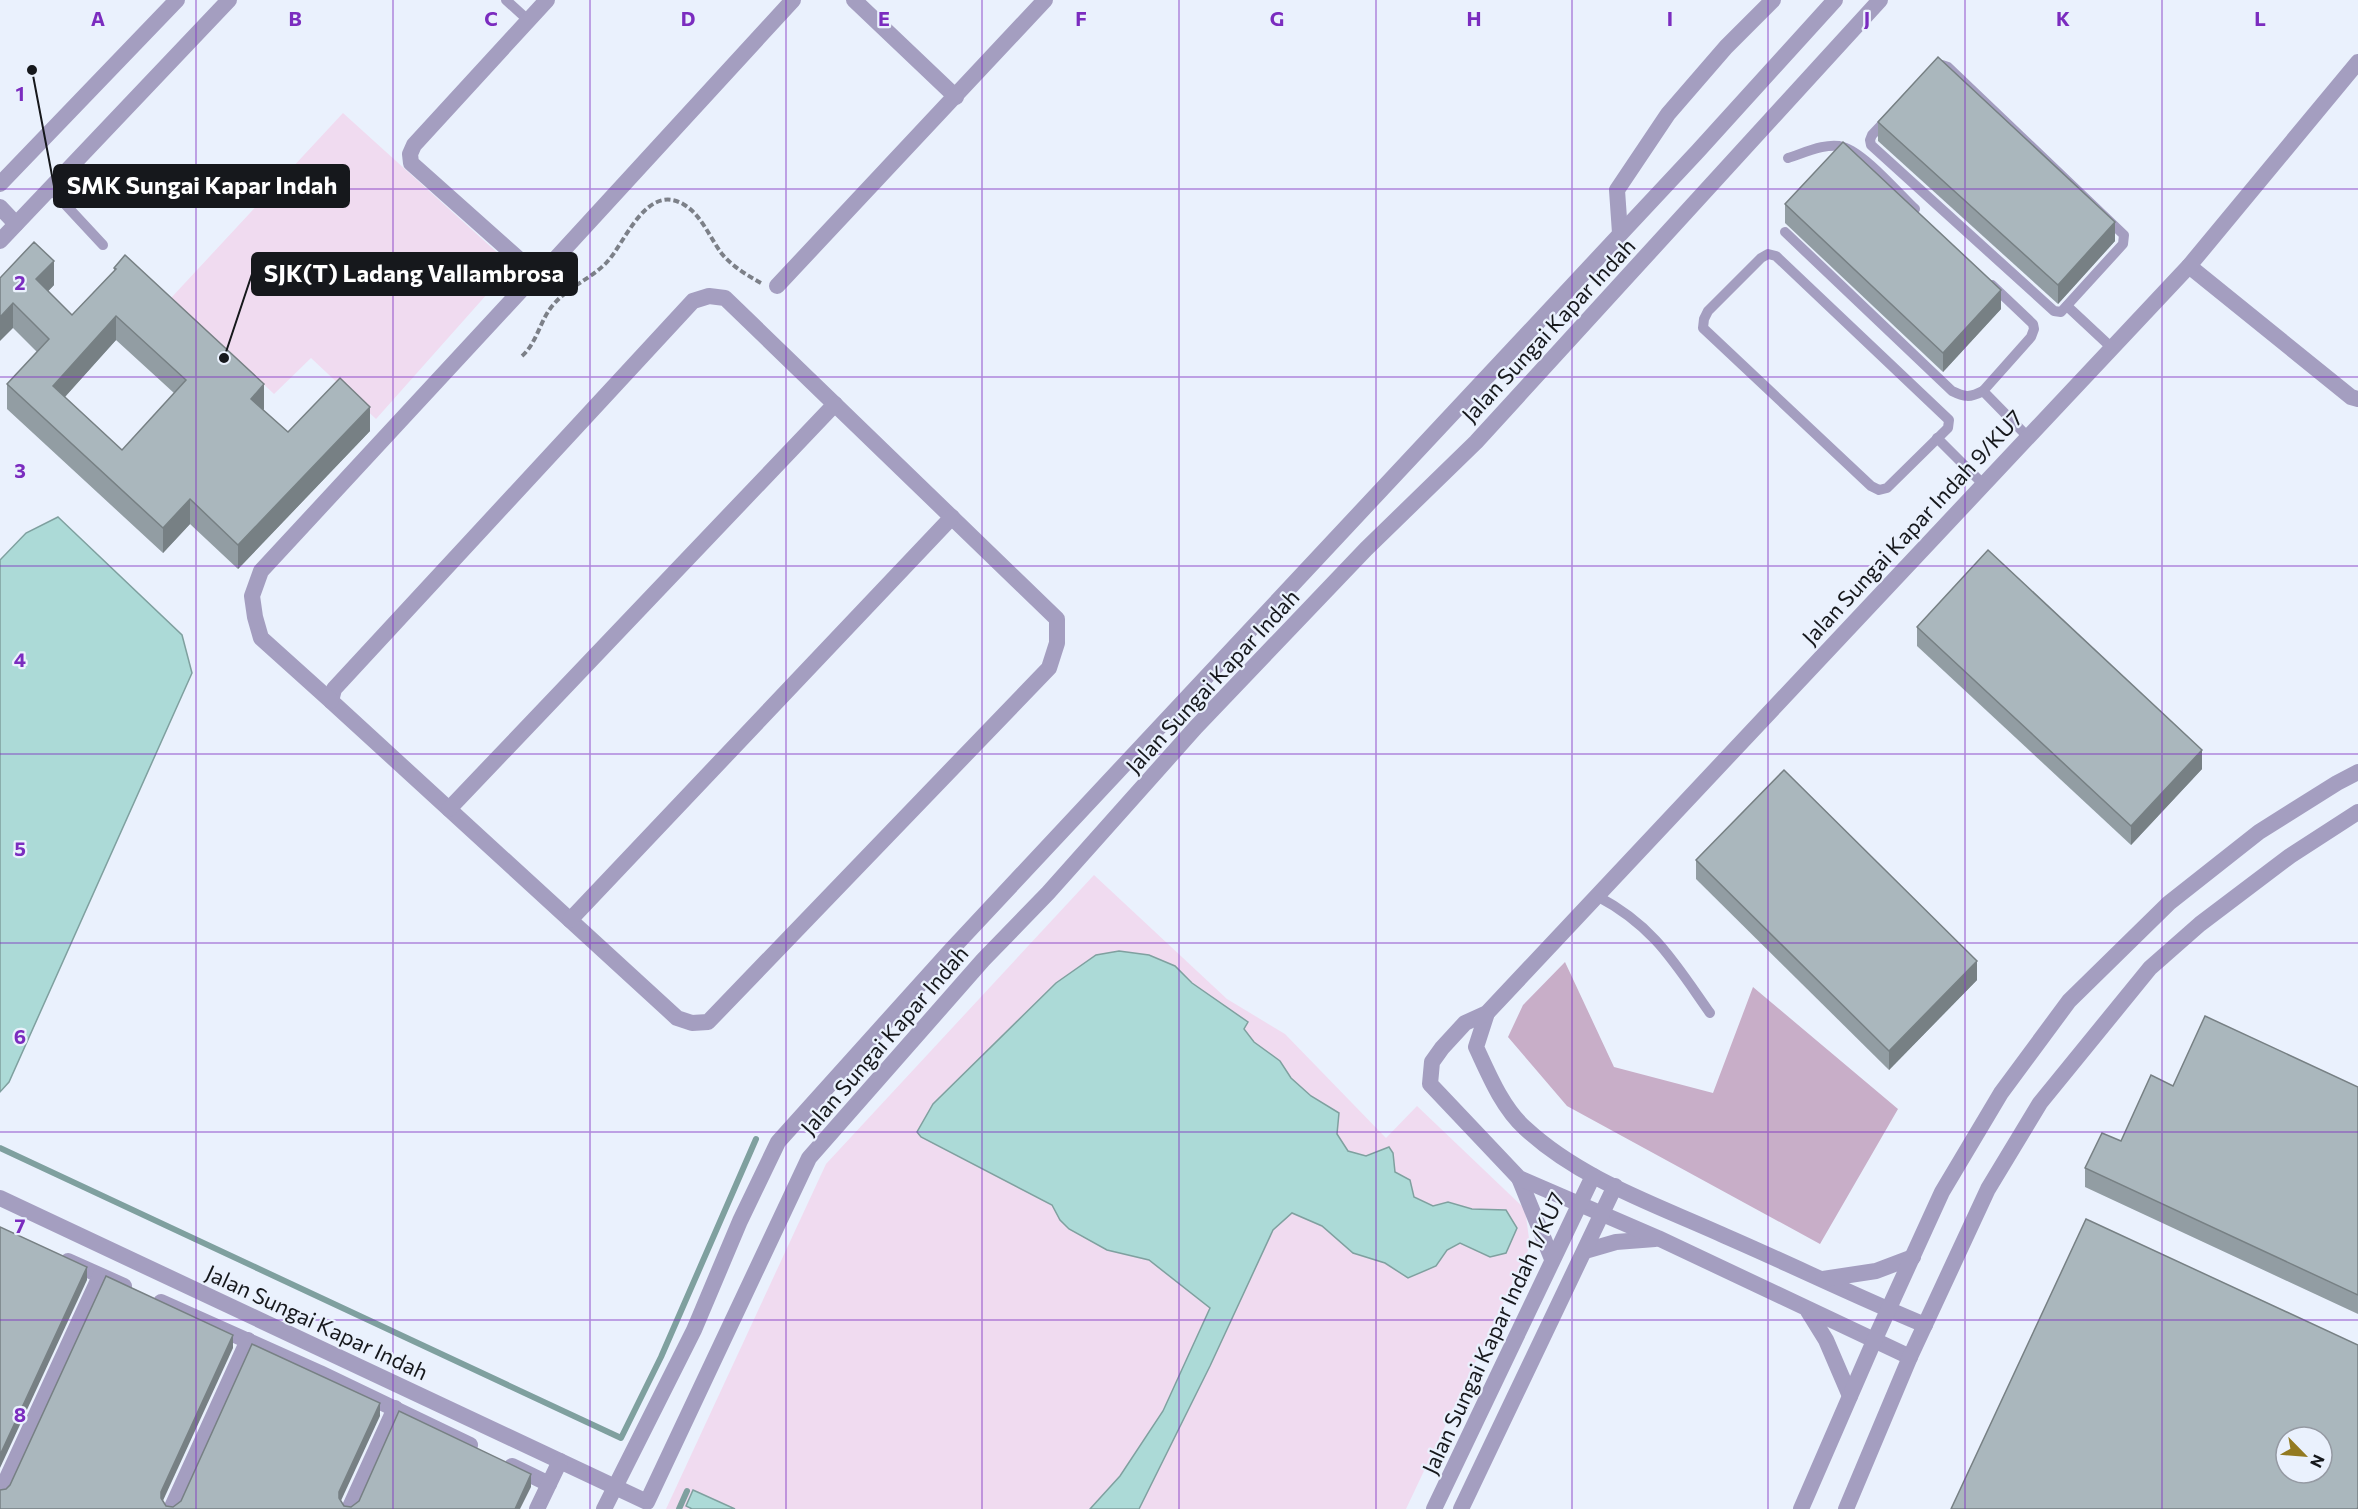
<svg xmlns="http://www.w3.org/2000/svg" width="2358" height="1509" font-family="Commissioner,sans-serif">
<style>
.green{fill:#f0dbf0}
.forest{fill:#c8aec8}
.water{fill:#acdad7;stroke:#7fa09f;stroke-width:1.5}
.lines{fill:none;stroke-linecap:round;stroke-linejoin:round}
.stream{stroke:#7fa09f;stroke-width:6}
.path{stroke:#7c8088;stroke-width:4;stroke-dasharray:6 3;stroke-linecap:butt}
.service{stroke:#a49ec0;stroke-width:10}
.minor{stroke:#a49ec0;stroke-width:16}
.wall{fill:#929da3;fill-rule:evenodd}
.shaded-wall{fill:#778084}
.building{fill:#aab7bd;stroke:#778084;stroke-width:1.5;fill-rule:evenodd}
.grid{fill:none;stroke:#7b2cbf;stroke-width:1.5;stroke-opacity:0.55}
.labels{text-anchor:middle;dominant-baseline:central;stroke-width:4.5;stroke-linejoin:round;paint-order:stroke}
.street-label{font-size:22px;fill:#16181c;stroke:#eaf1fd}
.grid-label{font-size:20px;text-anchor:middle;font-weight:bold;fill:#7b2cbf;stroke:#eaf1fd;stroke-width:4.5;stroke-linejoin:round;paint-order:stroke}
.leader{fill:none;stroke:#16181c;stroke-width:2}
.callout-dot{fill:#16181c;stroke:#eaf1fd;stroke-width:2}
.callout{fill:#16181c;stroke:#16181c;stroke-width:2}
.callout-label{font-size:24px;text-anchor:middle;font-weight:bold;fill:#fff}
</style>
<rect width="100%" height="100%" fill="#eaf1fd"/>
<g class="green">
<polygon points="343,113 512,266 376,419 311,358 274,394 171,298"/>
<polygon points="1094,875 1227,999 1285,1034 1386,1138 1417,1106 1525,1209 1530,1246 1406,1509 1139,1509 1210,1366 1273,1230 1292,1213 1322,1226 1353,1253 1385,1263 1408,1278 1436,1266 1447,1250 1460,1243 1490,1257 1506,1210 1472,1209 1448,1202 1433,1206 1414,1197 1410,1180 1395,1172 1393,1153 1366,1156 1348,1151 1337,1134 1339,1113 1311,1096 1291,1078 1280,1061 1254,1042 1244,1029 1248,1022 1192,983 1175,966 1149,955 1119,951 1056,983 934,1104 917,1132 922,1137 1052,1205 1060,1220 1106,1250 1149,1260 1210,1308 1163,1411 1120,1476 1090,1509 735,1509 693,1490 686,1506 692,1509 666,1509 826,1164"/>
</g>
<polygon class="forest" points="1565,962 1614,1067 1713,1093 1753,987 1898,1109 1820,1244 1567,1106 1508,1037 1523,1005"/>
<g class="water">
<polygon points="58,517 182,635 192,673 9,1082 0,1092 0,560 26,533"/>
<polygon points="1119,951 1149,955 1175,966 1192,983 1248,1022 1244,1029 1254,1042 1280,1061 1291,1078 1311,1096 1339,1113 1337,1134 1348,1151 1366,1156 1389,1147 1393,1153 1395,1172 1410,1180 1414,1197 1433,1206 1448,1202 1472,1209 1506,1210 1517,1228 1506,1253 1490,1257 1460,1243 1447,1250 1436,1266 1408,1278 1385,1263 1353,1253 1322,1226 1292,1213 1273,1230 1210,1366 1139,1509 1090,1509 1120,1476 1163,1411 1210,1308 1149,1260 1107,1250 1069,1229 1060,1220 1052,1205 921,1137 917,1132 933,1104 1056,983 1096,955"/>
<polygon points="693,1490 735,1509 692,1509 686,1506"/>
</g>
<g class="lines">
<g class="stream">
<polyline points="0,1148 621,1438 661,1357 756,1139"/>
<polyline points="679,1509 687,1491"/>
</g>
<path class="path" d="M522 356C537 343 540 320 553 305 568 287 591 279 607 262 625 243 646 183 683 204 701 214 710 238 722 254 733 267 748 276 763 284"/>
<g class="service">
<polyline points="506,0 528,20"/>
<polygon points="1942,65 1948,67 2124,235 2123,244 2061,312 2054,311 1871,145 1870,140 1872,135 1935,68"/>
<path d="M1788 158C1804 153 1827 142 1843 147 1864 153 1898 193 1915 209"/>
<polyline points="50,188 103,245"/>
<path d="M1785 232 1952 391C1964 397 1970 398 1983 391"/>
<polygon points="1768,254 1776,256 1949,420 1948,428 1887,488 1879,490 1871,486 1703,328 1704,319 1708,311 1761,258"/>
<polyline points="1992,285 2033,324 2034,329 2031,337 1983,391 2028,437"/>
<polyline points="2067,306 2112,348"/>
<polyline points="1937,438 1983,484"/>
<path d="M1597 896C1654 926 1674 962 1710 1013"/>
</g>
<g class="minor">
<polyline points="547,0 414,145 410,154 411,163 530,269 538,272 547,268 793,0"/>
<polyline points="854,0 956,97"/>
<polyline points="0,184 177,0"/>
<polyline points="0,207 16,224"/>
<polyline points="1620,233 1617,190 1668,114 1726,47 1773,0"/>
<polyline points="0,241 229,0"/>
<polyline points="2189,266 2351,397 2358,399"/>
<polyline points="777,286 1045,0"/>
<polygon points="709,296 725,298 1057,619 1057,643 1049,668 708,1022 692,1023 677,1018 331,701 334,689 693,301"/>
<polyline points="331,701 261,638 255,617 252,596 261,571 538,272"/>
<polyline points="449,809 835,404"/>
<polyline points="570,920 952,517"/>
<path d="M1487 1013 1476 1047C1489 1075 1502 1107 1525 1128 1581 1180 1657 1205 1725 1236 1792 1265 1857 1297 1925 1325"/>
<polyline points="1519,1178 1552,1259"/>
<polyline points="0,1198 647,1502 809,1158 983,960 1048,893 1196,727 1366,549 1476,442 1880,0"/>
<polyline points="1585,1251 1616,1242 1655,1239"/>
<polyline points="68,1261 124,1286"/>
<polyline points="1823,1279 1876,1271 1913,1257"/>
<polyline points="161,1302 320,1373 470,1445"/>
<polyline points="1808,1311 1826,1340 1850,1396"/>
<polyline points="1910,1357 1658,1238 1519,1178 1430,1084 1432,1062 1442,1048 1465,1023 1487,1013 2189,266 2358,62"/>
<polyline points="512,1466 549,1484"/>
<polyline points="0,1493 100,1276"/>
<polyline points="171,1509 248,1340"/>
<polyline points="349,1509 395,1408"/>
<polyline points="537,1509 560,1461"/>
<polyline points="604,1509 694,1330 740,1221 778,1142 950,951 1698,151 1835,0"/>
<polyline points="1434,1509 1593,1176"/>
<polyline points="1461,1509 1615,1186"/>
<polyline points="1801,1509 1874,1341 1942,1192 2001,1093 2069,1001 2169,903 2259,832 2337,783 2358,772"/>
<polyline points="1846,1509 1910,1357 1988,1189 2040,1103 2150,968 2200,924 2290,856 2358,812"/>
</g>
</g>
<g class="wall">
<polygon points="1878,122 2115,241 2058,304 1878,141"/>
<polygon points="1785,204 2001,309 1943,372 1785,223"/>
<path d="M114 268 264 409 263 410 288 432 370 431 238 569 190 524 163 553 7 409V384L37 352 13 328 0 278 54 285 48 291 72 315 114 271ZM116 340 174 393 122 450 65 397Z"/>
<polygon points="1917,627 2202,769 2131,845 1917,646"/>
<polygon points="1696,860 1977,980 1889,1070 1696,879"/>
<polygon points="2173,1086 2358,1087 2358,1314 2085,1187 2085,1168 2121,1141"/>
</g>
<g class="shaded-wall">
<polygon points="2115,222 2115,241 2058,304 2058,285"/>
<polygon points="54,261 54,285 36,304 36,279"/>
<polygon points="2001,290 2001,309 1943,372 1943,353"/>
<polygon points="13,303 13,328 0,341 0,317"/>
<polygon points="116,316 116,340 53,410 53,386"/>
<polygon points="264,384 264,409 251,423 251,399"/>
<polygon points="370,407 370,431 238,569 238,545"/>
<polygon points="190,499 190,524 163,553 163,528"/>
<polygon points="2202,750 2202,769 2131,845 2131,826"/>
<polygon points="1977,961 1977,980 1889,1070 1889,1051"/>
<polygon points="87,1267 87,1280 0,1468 0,1455"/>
<polygon points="233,1335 233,1348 161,1505 161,1492"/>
<polygon points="380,1403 380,1416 339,1505 339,1492"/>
<polygon points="531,1474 531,1487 520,1509 515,1509"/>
</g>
<g class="building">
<polygon points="1938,57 2115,222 2058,285 1878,122"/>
<polygon points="1843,142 2001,290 1943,353 1785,204"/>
<path d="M34 242 54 261 36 279 72 315 116 269 114 268 125 255 264 384 251 399 288 432 340 378 370 407 238 545 190 499 163 528 7 384 49 339 13 303 0 317V278ZM116 316 186 380 122 450 53 386Z"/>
<polygon points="1988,550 2202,750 2131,826 1917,627"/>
<polygon points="1784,770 1977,961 1889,1051 1696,860"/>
<polygon points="2205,1016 2358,1087 2358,1295 2085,1168 2102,1133 2121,1141 2151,1075 2173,1086"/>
<path d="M2086 1219 2358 1345V1507L2357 1509H1951ZM2286 1437H2322V1473H2286Z"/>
<polygon points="0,1227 87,1267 0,1455"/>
<polygon points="106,1276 233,1335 161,1492 161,1498 166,1506 173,1507 181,1501 252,1344 380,1403 339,1492 339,1498 344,1506 351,1507 359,1501 399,1411 531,1474 515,1509 0,1509 0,1490 6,1489 10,1485"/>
</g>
<path class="grid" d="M196 0V1509M393 0V1509M590 0V1509M786 0V1509M982 0V1509M1179 0V1509M1376 0V1509M1572 0V1509M1768 0V1509M1965 0V1509M2162 0V1509M0 189H2358M0 377H2358M0 566H2358M0 754H2358M0 943H2358M0 1132H2358M0 1320H2358"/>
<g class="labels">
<g class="street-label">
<text transform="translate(1548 330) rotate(-47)">Jalan Sungai Kapar Indah</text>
<text transform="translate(1912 527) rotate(-47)">Jalan Sungai Kapar Indah 9/KU7</text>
<text transform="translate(1212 681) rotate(-47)">Jalan Sungai Kapar Indah</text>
<text transform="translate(884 1040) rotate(-49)">Jalan Sungai Kapar Indah</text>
<text transform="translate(317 1322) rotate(25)">Jalan Sungai Kapar Indah</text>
<text transform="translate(1493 1333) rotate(-65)">Jalan Sungai Kapar Indah 1/KU7</text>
</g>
</g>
<g class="grid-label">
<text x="98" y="26">A</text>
<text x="295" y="26">B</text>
<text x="491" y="26">C</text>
<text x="688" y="26">D</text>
<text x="884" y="26">E</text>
<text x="1081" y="26">F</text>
<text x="1277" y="26">G</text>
<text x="1474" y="26">H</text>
<text x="1670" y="26">I</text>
<text x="1867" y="26">J</text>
<text x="2063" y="26">K</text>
<text x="2260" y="26">L</text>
<text x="20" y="101">1</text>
<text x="20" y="290">2</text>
<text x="20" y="478">3</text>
<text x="20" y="667">4</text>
<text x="20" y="856">5</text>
<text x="20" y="1044">6</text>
<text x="20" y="1233">7</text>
<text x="20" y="1422">8</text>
</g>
<path class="leader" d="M32 70L54 186M224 358L252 274"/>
<g class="callout-dot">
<circle cx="32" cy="70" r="6"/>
<circle cx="224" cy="358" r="6"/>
</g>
<g class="callout">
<rect x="54" y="165" width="295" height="42" rx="6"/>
<rect x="252" y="253" width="325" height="42" rx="6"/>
</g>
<g class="callout-label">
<text x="202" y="194">SMK Sungai Kapar Indah</text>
<text x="414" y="282">SJK(T) Ladang Vallambrosa</text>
</g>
<g transform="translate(2304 1455) rotate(115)"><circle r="28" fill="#eaf1fd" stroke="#959aa3" stroke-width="1.5"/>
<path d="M0-4.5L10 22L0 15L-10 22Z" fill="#937a21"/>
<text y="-9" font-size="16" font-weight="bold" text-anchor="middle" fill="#16181c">N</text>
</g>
</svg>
